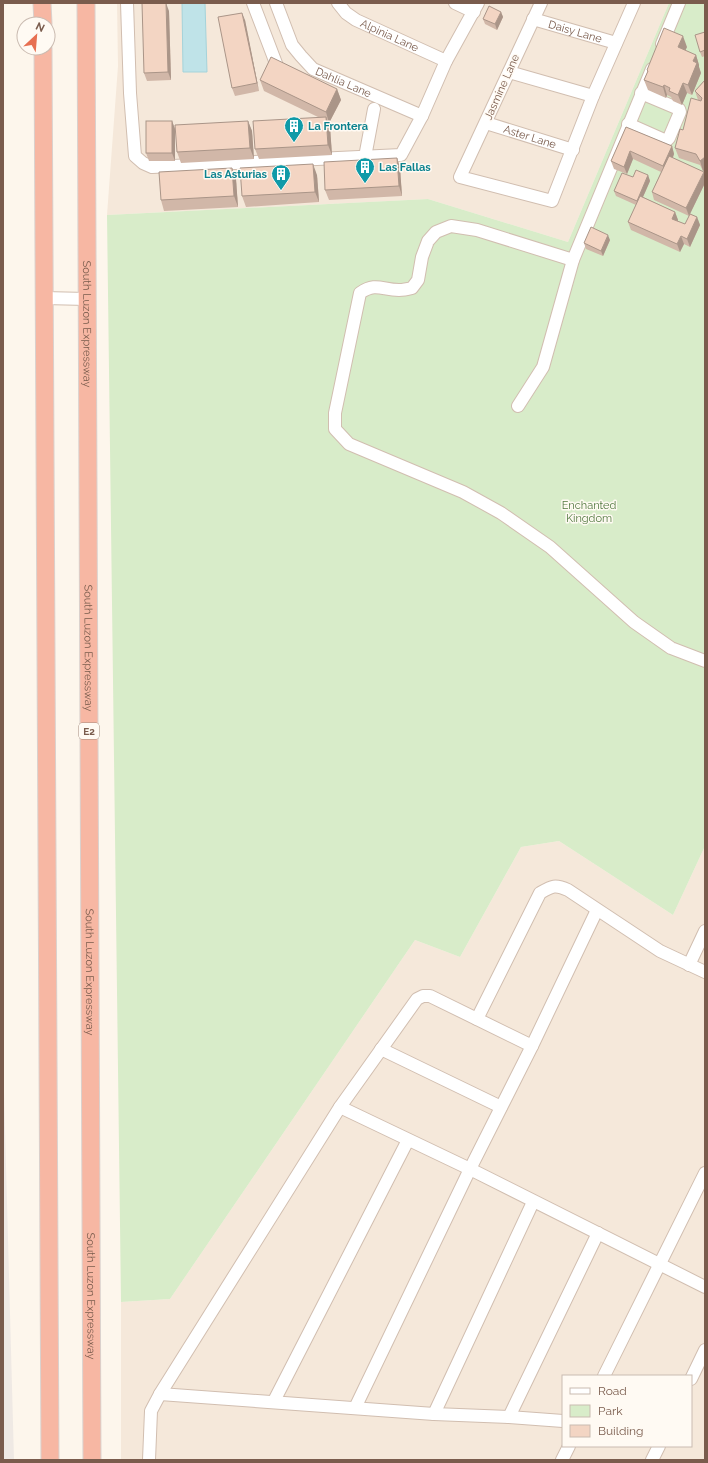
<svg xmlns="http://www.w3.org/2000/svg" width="708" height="1463" font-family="Raleway,sans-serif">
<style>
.residential{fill:#f5e8da;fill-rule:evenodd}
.industrial{fill:#efe9e4}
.green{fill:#d8ecc9}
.water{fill:#bfe3e8;stroke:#a5d3da}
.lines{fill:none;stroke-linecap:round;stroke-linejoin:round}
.minor-casing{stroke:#d1beb0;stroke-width:14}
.highway-casing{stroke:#dad1cd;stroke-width:19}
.minor{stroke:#fff;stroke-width:12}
.highway{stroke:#f7b7a3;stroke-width:17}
.wall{fill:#d1b7a8}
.shaded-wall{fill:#aa9588}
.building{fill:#f3d5c3;stroke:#aa9588}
.labels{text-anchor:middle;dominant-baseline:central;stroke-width:3;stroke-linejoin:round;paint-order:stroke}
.shield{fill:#fffaf3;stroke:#a28b7f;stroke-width:1}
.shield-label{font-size:10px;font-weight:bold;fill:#7a5c4d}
.street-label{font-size:11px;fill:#7a5c4d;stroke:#fffaf3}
.culture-label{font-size:11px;font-weight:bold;fill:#0d838f;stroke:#fffaf3;text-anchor:start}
.park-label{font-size:11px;fill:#537a41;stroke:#fffaf3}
</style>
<rect width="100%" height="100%" fill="#fdf6ec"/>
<g class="residential">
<polygon points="117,3 669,3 568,242 428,199 107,215 118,66"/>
<path d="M559 841 673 915 705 846V1460H121V1302L170 1299 415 940 460 957 521 847ZM563 1376H691V1446H563Z"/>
</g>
<polygon class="industrial" points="3,1055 14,1460 3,1460"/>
<polygon class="green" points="669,3 705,3 705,846 673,915 559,841 521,847 460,957 415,940 170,1299 121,1302 107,215 428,199 568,242"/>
<polygon class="water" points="182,3 205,3 207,72 183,72"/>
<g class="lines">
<defs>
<g id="minor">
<polyline points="127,3 130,93 135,156 143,163 152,167 401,155 422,116 446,61 478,3"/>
<polyline points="253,3 277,66"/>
<path id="s1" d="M276 3 292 45 301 56 313 69 422 116"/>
<path id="s2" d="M338 3 346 13 356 20 446 61"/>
<polyline points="455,3 474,12"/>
<polyline points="541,3 460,177 552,201 593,96 634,3"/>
<path id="s3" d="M533 19 616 43"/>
<polyline points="662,44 679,3"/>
<polyline points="509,72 593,96"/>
<path id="s4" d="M486 123 573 150"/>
<polyline points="628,124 664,140 667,140 669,138 680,112 679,109 641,93"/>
<polyline points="365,157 374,109"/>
<path d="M573 260 477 230 451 226 436 232 428 241 422 257 418 280 412 288C408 289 403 290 399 290 382 290 376 282 360 293L335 413V429L349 444 463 492 501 513 550 547 634 622 671 648 705 661"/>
<polyline points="44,298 87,299"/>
<polyline points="518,406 543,367 573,260 652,69"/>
<polyline points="689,965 705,931"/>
<path d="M477 1019 540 893C552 886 555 884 568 890L660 951 705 972"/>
<polyline points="381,1049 501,1107"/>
<polyline points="340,1107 470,1169 705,1287"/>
<polyline points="604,1376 705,1173"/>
<polyline points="691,1379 705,1350"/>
<polyline points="160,1394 434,1414 509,1417 563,1421"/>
<polyline points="274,1401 408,1140"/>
<polyline points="355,1408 470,1169 532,1046 597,910"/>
<polyline points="434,1414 533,1202"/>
<polyline points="509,1417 598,1233"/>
<polyline points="149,1460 151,1411 160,1394 340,1107 417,999 423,996 430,996 532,1046"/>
<polyline points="562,1460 569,1446"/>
<polyline points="652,1460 659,1446"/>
</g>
<g id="highway">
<polyline points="42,3 43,24"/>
<path id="s5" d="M86 3 92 1460"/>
<polyline points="43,48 50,1460"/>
</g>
</defs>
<use href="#minor" class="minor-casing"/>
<use href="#highway" class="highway-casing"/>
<use href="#minor" class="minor"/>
<use href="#highway" class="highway"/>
</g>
<g class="wall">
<polygon points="169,11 171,80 147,81 144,73"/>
<polygon points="501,12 503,17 497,30 485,24 483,19"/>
<polygon points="245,20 259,91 235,96 232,88"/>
<polygon points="705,32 705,56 702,57 700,52"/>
<polygon points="687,47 685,50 696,55 699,65 699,67 701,73 692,95 687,93 682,105 673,101 671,97 667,95 666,98 648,90 644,80 647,73 647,70"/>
<polygon points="260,80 337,89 341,100 329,123 328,122 330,127 332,155 259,159 255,149 318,117 264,91"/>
<polygon points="705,80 705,170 703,171 700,165 679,158 675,148 683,130 698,100 695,91"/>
<polygon points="172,121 175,129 175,161 149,161 146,153"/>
<polygon points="248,121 252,131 254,159 181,163 177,152"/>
<polygon points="626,127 672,146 674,154 673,158 704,172 705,176 705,183 690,214 697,217 700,225 690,247 684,244 680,252 631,230 628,222 636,205 616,196 614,191 633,177 648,175 650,181 643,197 675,212 678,220 678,221 685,224 689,216 654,200 652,192 661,172 633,159 627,174 614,169 611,161"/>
<polygon points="397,158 400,168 402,196 329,200 325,190"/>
<polygon points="317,175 319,202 246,207 242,196"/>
<polygon points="236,179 238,207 164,211 161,200"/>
<polygon points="610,240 603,256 586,249 584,243"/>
</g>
<g class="shaded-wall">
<polygon points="166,3 169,11 171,80 168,72"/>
<polygon points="501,12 503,17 497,30 495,24"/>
<polygon points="242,13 245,20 259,91 257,83"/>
<polygon points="683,36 687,47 682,58 678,47"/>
<polygon points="696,55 699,65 699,67 701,73 692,95 688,85 693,61"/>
<polygon points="683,83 687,93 682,105 678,95"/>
<polygon points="664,85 667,95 666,98 663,87"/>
<polygon points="337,89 341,100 329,123 326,112"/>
<polygon points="326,117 330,127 332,155 328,145"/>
<polygon points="172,121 175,129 175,161 172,153"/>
<polygon points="248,121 252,131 254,159 250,148"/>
<polygon points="672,146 674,154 666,174 663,166"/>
<polygon points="630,151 633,159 627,174 624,167"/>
<polygon points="705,157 705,170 703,171 700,161"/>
<polygon points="397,158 400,168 402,196 399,186"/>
<polygon points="313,164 317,175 319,202 315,192"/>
<polygon points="232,168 236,179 238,207 234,196"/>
<polygon points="704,172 705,176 705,183 689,216 686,208"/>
<polygon points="648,175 650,181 639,206 637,201"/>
<polygon points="675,212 678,220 675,226 672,219"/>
<polygon points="697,217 700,225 690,247 687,239"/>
<polygon points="608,235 610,240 603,256 601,251"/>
<polygon points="681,236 684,244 680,252 677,244"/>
</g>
<g class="building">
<polygon points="142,3 166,3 168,72 144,73"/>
<polygon points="489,6 501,12 495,24 483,19"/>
<polygon points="242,13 257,83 232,88 218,17"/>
<polygon points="664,28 683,36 678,47 696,55 693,61 697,63 688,85 683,83 678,95 669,91 670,88 664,85 663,87 644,80 648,71 647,70"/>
<polygon points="705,32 705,50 700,52 695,35"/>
<polygon points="271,57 337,89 326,112 260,80"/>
<polygon points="705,80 705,157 700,161 696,154 675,148 680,129 683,130 691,98 701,101 702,98 695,91"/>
<polygon points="326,117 328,145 255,149 253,121"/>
<rect x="146" y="121" width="26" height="32"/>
<polygon points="248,121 250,148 177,152 175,125"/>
<polygon points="626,127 672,146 663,166 630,151 624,167 611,161"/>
<polygon points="669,156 704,172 686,208 652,192"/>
<polygon points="397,158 399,186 325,190 324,162"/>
<polygon points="313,164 315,192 242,196 240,168"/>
<polygon points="232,168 234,196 161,200 159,172"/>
<polygon points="636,170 648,175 637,201 614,191 622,173 633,177"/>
<polygon points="640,196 675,212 672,219 685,224 690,214 697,217 687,239 681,236 677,244 628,222"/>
<polygon points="591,227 608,235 601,251 584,243"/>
</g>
<defs>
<symbol id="building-pin" viewBox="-11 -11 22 30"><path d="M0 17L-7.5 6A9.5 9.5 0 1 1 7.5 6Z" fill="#0f9aa8" stroke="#fffaf3"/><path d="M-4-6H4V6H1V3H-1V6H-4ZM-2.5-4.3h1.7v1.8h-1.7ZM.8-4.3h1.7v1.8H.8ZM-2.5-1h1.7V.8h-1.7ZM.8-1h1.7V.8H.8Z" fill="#fff"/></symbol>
</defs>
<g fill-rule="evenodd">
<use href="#building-pin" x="283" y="115" width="22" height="30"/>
<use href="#building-pin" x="354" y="156" width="22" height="30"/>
<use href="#building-pin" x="270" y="163" width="22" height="30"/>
</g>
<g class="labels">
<rect class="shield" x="79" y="723" width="20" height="16" rx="3"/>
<g class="shield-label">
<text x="89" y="731">E2</text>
</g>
<g class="street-label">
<text stroke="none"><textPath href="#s3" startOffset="44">Daisy Lane</textPath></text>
<text stroke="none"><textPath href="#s2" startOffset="62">Alpinia Lane</textPath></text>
<text stroke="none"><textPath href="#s1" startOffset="110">Dahlia Lane</textPath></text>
<text transform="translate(502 87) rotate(-66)">Jasmine Lane</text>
<text stroke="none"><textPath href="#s4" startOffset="46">Aster Lane</textPath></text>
<text stroke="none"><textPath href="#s5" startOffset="321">South Luzon Expressway</textPath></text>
<text stroke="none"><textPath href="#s5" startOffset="645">South Luzon Expressway</textPath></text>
<text stroke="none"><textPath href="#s5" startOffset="969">South Luzon Expressway</textPath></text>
<text stroke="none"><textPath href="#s5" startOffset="1293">South Luzon Expressway</textPath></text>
</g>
<g class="culture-label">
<text x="308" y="126">La Frontera</text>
<text x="379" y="167">Las Fallas</text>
<text x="267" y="174" text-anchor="end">Las Asturias</text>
</g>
<g class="park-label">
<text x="589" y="505">Enchanted<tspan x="589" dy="13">Kingdom</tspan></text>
</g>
</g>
<rect width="708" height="1463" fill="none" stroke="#7a5c4d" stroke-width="8"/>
<rect x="562" y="1375" width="130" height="72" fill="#fffaf3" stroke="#cabbb1"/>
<rect x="570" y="1388" width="20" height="6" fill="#ffffff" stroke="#cabbb1"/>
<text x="598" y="1395" font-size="12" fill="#7a5c4d">Road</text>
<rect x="570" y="1405" width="20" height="12" fill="#d8ecc9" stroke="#cabbb1"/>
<text x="598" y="1415" font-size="12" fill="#7a5c4d">Park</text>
<rect x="570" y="1425" width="20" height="12" fill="#f3d5c3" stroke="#cabbb1"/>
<text x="598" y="1435" font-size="12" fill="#7a5c4d">Building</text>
<g transform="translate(36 36) rotate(26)"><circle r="19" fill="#fffaf3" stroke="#cabbb1"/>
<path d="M0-3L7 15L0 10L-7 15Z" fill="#e76f51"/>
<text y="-6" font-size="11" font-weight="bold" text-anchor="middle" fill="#7a5c4d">N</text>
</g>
</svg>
